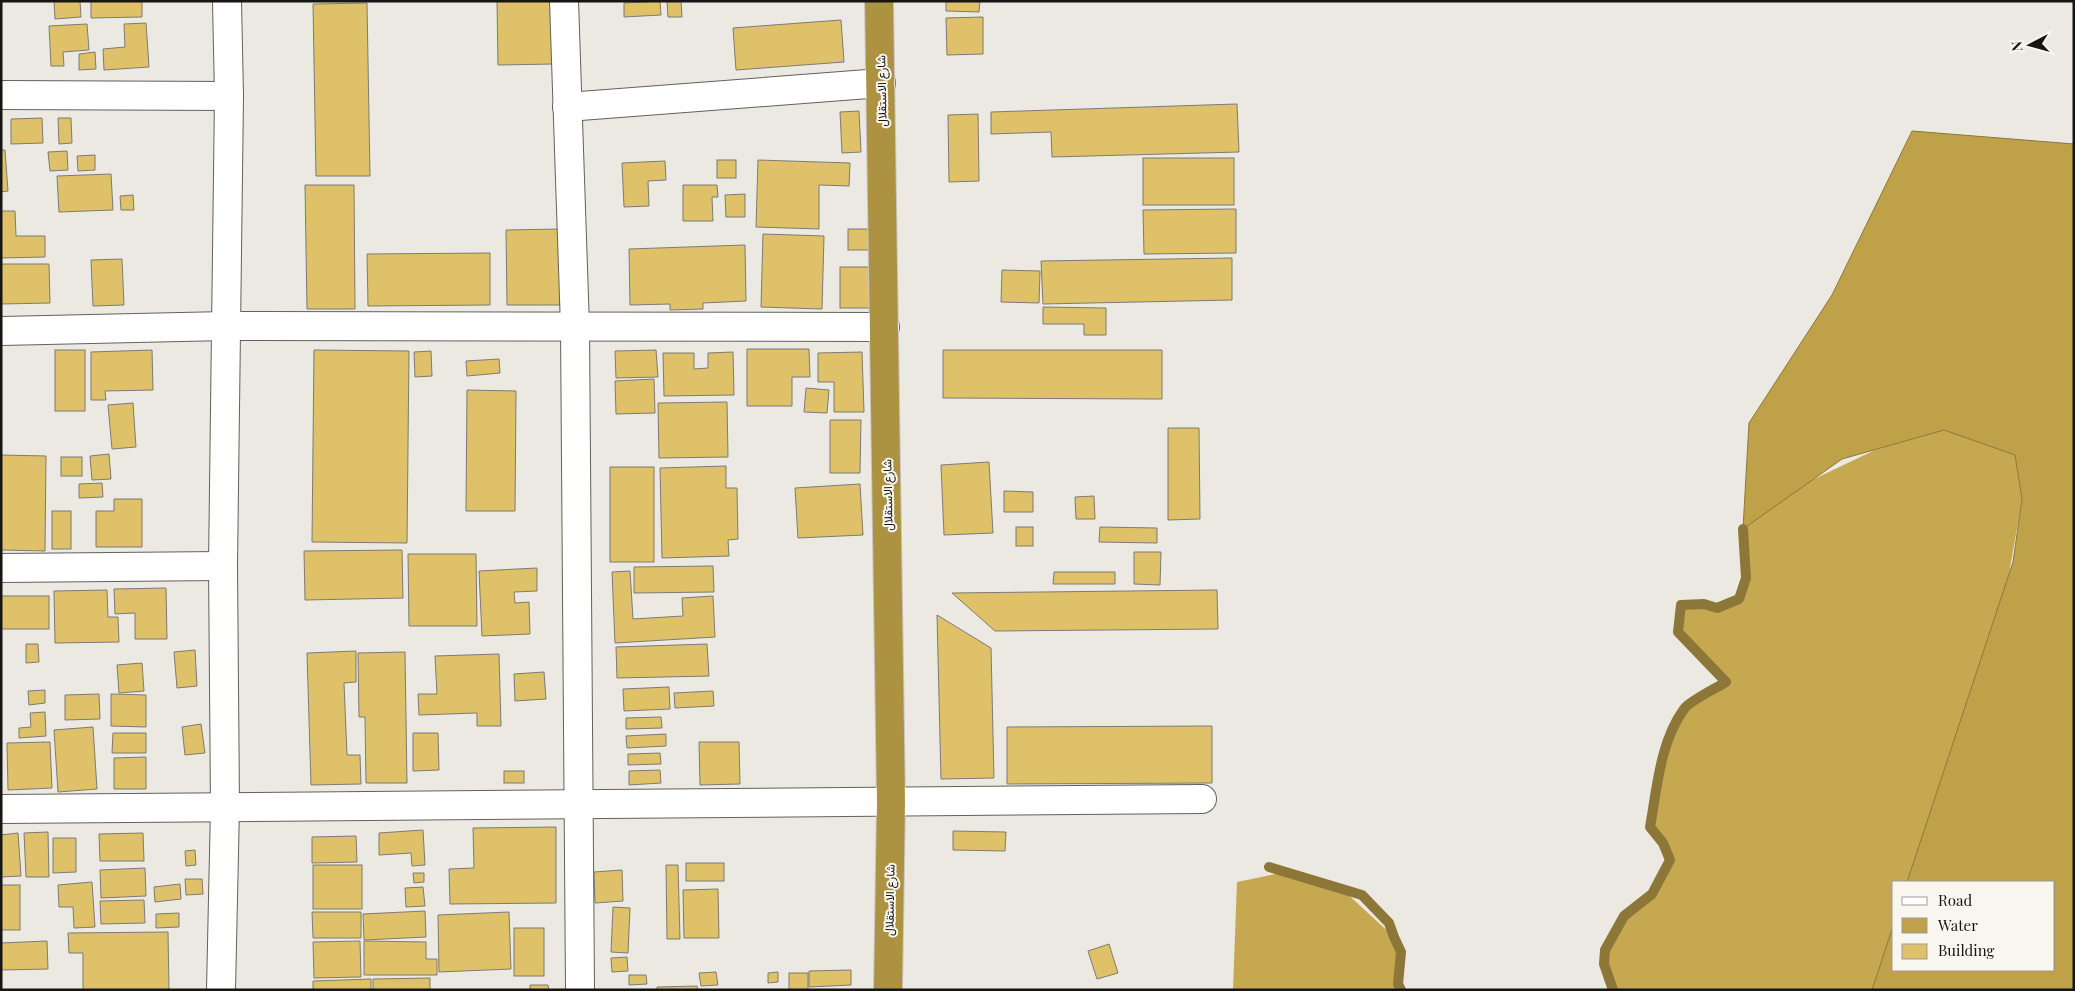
<svg xmlns="http://www.w3.org/2000/svg" width="2075" height="991" font-family="'Playfair Display',Vazirmatn,serif">
<style>
.forest{fill:#c5a84f}
.water{fill:#bea148;stroke:#8c7738}
.lines{fill:none;stroke-linecap:round;stroke-linejoin:round}
.stream{stroke:#8c7738;stroke-width:10}
.building{fill:#dec168;stroke:#7d7b74}
.minor-casing{stroke:#63615b;stroke-width:30}
.highway-casing{stroke:#c7c7c6;stroke-width:30}
.minor{stroke:#fff;stroke-width:28}
.highway{stroke:#ad9341;stroke-width:28}
.labels{text-anchor:middle;dominant-baseline:central;stroke-width:4;stroke-linejoin:round;paint-order:stroke}
.street-label{font-size:12px;fill:#161513;stroke:#f9f6ef}
</style>
<rect width="100%" height="100%" fill="#ebe9e2"/>
<g class="forest">
<polygon points="1944,430 2015,455 2022,499 2009,574 1907,882 1894,882 1894,923 1872,990 1613,990 1604,964 1605,950 1624,916 1652,894 1670,860 1650,827 1662,757 1685,708 1726,682 1678,632 1681,605 1704,604 1717,608 1739,599 1746,578 1743,529 1810,481 1875,450"/>
<polygon points="1285,872 1342,889 1394,937 1402,990 1233,990 1237,882"/>
</g>
<polygon class="water" points="1912,131 2074,144 2074,990 1872,990 1894,923 1894,970 2054,970 2054,882 1907,882 2013,562 2022,499 2015,455 1944,430 1842,459 1743,529 1749,423 1832,295"/>
<g class="lines">
<g class="stream">
<polyline points="1269,867 1362,895 1389,923 1394,937 1401,952 1398,984 1401,990"/>
<path d="M1613 990 1604 964 1605 950 1624 916 1652 894 1670 860 1663 843 1650 827C1657 788 1660 742 1684 709 1691 700 1715 689 1726 682L1678 632 1681 605 1704 604 1717 608 1739 599 1746 578 1743 529"/>
</g>
</g>
<g class="building">
<polygon points="54,1 80,1 81,17 55,19"/>
<polygon points="91,1 142,1 142,17 91,18"/>
<polygon points="497,1 554,1 554,64 498,65"/>
<polygon points="660,1 661,15 624,17 624,3"/>
<polygon points="667,1 681,1 682,17 668,17"/>
<polygon points="946,1 980,1 979,12 946,11"/>
<polygon points="367,3 370,176 316,176 313,4"/>
<polygon points="983,17 983,54 947,55 946,18"/>
<polygon points="841,20 844,62 736,70 733,28"/>
<polygon points="146,23 149,67 104,70 103,49 125,47 124,24"/>
<polygon points="87,24 89,50 63,52 64,66 51,66 49,26"/>
<polygon points="95,52 96,69 79,70 79,54"/>
<polygon points="1237,104 1239,152 1052,157 1051,132 991,134 991,112"/>
<polygon points="859,111 861,152 842,153 840,112"/>
<polygon points="978,114 979,181 949,182 948,115"/>
<polygon points="42,118 43,143 11,144 11,119"/>
<polygon points="58,118 71,118 72,143 59,144"/>
<polygon points="1,150 5,150 8,191 1,192"/>
<polygon points="67,151 68,170 50,171 48,152"/>
<polygon points="95,155 95,170 78,171 77,156"/>
<rect x="1143" y="158" width="91" height="47"/>
<rect x="717" y="160" width="19" height="18"/>
<polygon points="758,160 850,163 849,186 819,185 819,229 756,227"/>
<polygon points="665,161 666,180 648,181 649,206 624,207 622,163"/>
<polygon points="111,174 113,210 59,212 57,176"/>
<polygon points="305,185 354,185 355,309 307,309"/>
<polygon points="683,185 717,185 718,197 712,197 713,221 683,221"/>
<polygon points="745,194 745,217 726,217 725,195"/>
<polygon points="133,195 134,210 121,210 120,196"/>
<polygon points="1236,209 1236,253 1144,254 1143,210"/>
<polygon points="1,211 15,211 16,236 45,236 45,257 1,258"/>
<polygon points="560,229 560,305 507,305 506,230"/>
<rect x="848" y="229" width="24" height="21"/>
<polygon points="763,234 824,236 822,309 761,307"/>
<polygon points="745,245 746,301 703,303 703,309 670,310 670,304 630,305 629,249"/>
<polygon points="490,253 490,305 368,306 367,254"/>
<polygon points="1232,258 1232,300 1043,304 1041,261"/>
<polygon points="122,259 124,305 93,306 91,260"/>
<polygon points="1,264 49,264 50,303 1,304"/>
<rect x="840" y="267" width="33" height="41"/>
<polygon points="1002,270 1040,271 1039,303 1001,302"/>
<polygon points="1043,307 1106,308 1106,335 1084,335 1084,324 1043,324"/>
<polygon points="747,349 809,349 810,377 792,377 792,406 747,406"/>
<rect x="55" y="350" width="30" height="61"/>
<polygon points="152,350 153,390 105,391 106,400 91,400 91,352"/>
<polygon points="314,350 409,351 407,543 312,542"/>
<polygon points="656,350 658,377 616,378 615,351"/>
<polygon points="943,350 1162,350 1162,399 943,398"/>
<polygon points="431,351 432,376 415,377 414,352"/>
<polygon points="733,352 734,395 664,396 663,353 694,353 694,369 708,368 708,353"/>
<polygon points="862,352 864,412 834,412 834,382 818,382 818,353"/>
<polygon points="499,359 500,373 467,376 466,361"/>
<polygon points="654,379 655,413 616,414 615,381"/>
<polygon points="806,388 829,390 827,413 804,412"/>
<polygon points="467,390 516,391 515,511 466,511"/>
<polygon points="727,402 728,457 659,458 658,403"/>
<polygon points="133,403 136,447 112,449 108,405"/>
<polygon points="830,420 861,420 860,473 830,473"/>
<polygon points="1168,428 1199,428 1200,519 1168,520"/>
<polygon points="109,454 111,479 92,480 90,456"/>
<polygon points="1,455 46,456 45,551 1,550"/>
<rect x="61" y="457" width="21" height="19"/>
<polygon points="989,462 993,533 944,535 941,465"/>
<polygon points="726,466 726,488 737,488 738,539 728,540 729,556 662,558 660,468"/>
<rect x="610" y="467" width="44" height="95"/>
<polygon points="102,483 103,497 79,498 79,484"/>
<polygon points="860,484 863,535 798,538 795,488"/>
<polygon points="1004,491 1033,492 1033,512 1004,512"/>
<polygon points="1094,496 1095,519 1076,519 1075,497"/>
<polygon points="114,499 142,499 142,547 96,547 96,511 114,511"/>
<rect x="52" y="511" width="19" height="38"/>
<rect x="1016" y="527" width="17" height="19"/>
<polygon points="1100,527 1157,528 1157,543 1099,542"/>
<polygon points="402,550 403,598 305,600 304,551"/>
<polygon points="1134,552 1161,552 1160,585 1134,584"/>
<polygon points="408,554 476,554 477,626 409,626"/>
<polygon points="713,566 714,592 634,593 634,567"/>
<polygon points="537,568 537,591 514,592 515,603 529,602 530,634 482,636 479,571"/>
<polygon points="630,571 633,619 683,616 682,598 713,596 715,637 615,643 612,572"/>
<polygon points="1054,572 1115,572 1115,584 1053,584"/>
<polygon points="166,588 167,639 135,639 135,613 115,614 114,589"/>
<polygon points="107,590 108,617 118,617 119,642 55,643 54,591"/>
<polygon points="1217,590 1218,629 995,631 952,593"/>
<rect x="1" y="596" width="48" height="33"/>
<polygon points="937,615 991,648 994,778 941,779"/>
<polygon points="26,644 38,644 39,662 26,663"/>
<polygon points="707,644 709,676 617,678 616,647"/>
<polygon points="195,650 197,686 177,688 174,652"/>
<polygon points="356,651 356,682 344,683 347,755 360,755 361,784 311,785 307,653"/>
<polygon points="405,652 407,783 366,783 365,717 359,717 358,653"/>
<polygon points="499,654 501,726 477,726 477,713 419,715 418,694 437,694 435,656"/>
<polygon points="142,663 144,691 119,693 117,665"/>
<polygon points="544,672 546,699 515,701 514,674"/>
<polygon points="669,687 670,709 624,711 623,689"/>
<polygon points="45,690 45,703 29,705 28,691"/>
<polygon points="713,691 714,706 675,708 674,693"/>
<polygon points="99,694 100,719 65,720 65,695"/>
<polygon points="111,694 146,695 146,727 111,726"/>
<polygon points="45,712 46,736 19,738 19,728 31,727 30,713"/>
<polygon points="661,717 662,728 626,729 626,718"/>
<polygon points="201,724 205,753 185,755 182,727"/>
<polygon points="1212,726 1212,783 1007,784 1007,727"/>
<polygon points="93,727 97,789 58,792 54,730"/>
<polygon points="113,733 146,733 146,753 112,753"/>
<polygon points="413,733 438,733 439,770 413,771"/>
<polygon points="666,734 666,746 627,748 626,736"/>
<polygon points="50,742 52,788 8,790 7,743"/>
<polygon points="699,742 739,742 740,784 700,785"/>
<polygon points="660,753 661,764 628,765 628,754"/>
<polygon points="146,757 146,789 114,789 114,758"/>
<polygon points="660,770 661,783 629,785 629,771"/>
<rect x="504" y="771" width="20" height="12"/>
<polygon points="556,827 556,903 450,904 449,869 474,868 473,828"/>
<polygon points="423,830 425,865 412,866 411,853 379,855 379,833"/>
<polygon points="953,831 1006,832 1005,851 953,850"/>
<polygon points="48,832 49,877 26,877 24,833"/>
<polygon points="18,833 21,876 1,877 1,835"/>
<polygon points="143,833 144,861 100,861 99,834"/>
<polygon points="356,836 357,862 312,863 312,837"/>
<polygon points="53,838 76,838 76,872 53,873"/>
<polygon points="195,850 196,865 186,866 185,851"/>
<rect x="686" y="863" width="38" height="18"/>
<rect x="313" y="865" width="49" height="44"/>
<polygon points="666,865 678,865 680,939 667,939"/>
<polygon points="145,868 146,896 101,898 100,870"/>
<polygon points="622,870 623,901 595,903 594,872"/>
<polygon points="413,873 424,873 424,882 414,883"/>
<polygon points="185,879 202,879 203,894 186,895"/>
<polygon points="92,882 95,927 74,928 73,907 59,907 58,885"/>
<polygon points="180,884 181,899 155,902 154,887"/>
<rect x="1" y="885" width="19" height="45"/>
<polygon points="423,887 425,906 406,907 405,888"/>
<polygon points="718,889 719,938 684,938 683,890"/>
<polygon points="144,900 145,923 101,924 100,901"/>
<polygon points="613,907 630,908 628,953 611,952"/>
<polygon points="425,911 426,937 364,940 363,914"/>
<polygon points="312,912 361,912 361,938 313,938"/>
<polygon points="509,912 511,969 439,972 438,915"/>
<polygon points="179,913 179,927 156,928 156,914"/>
<rect x="514" y="928" width="30" height="48"/>
<polygon points="168,932 169,990 83,990 83,953 69,953 68,933"/>
<polygon points="47,941 48,969 1,970 1,943"/>
<polygon points="360,941 361,977 314,978 313,942"/>
<polygon points="364,941 426,942 426,959 437,959 437,975 364,975"/>
<polygon points="1109,944 1118,973 1097,979 1088,951"/>
<polygon points="627,957 628,971 612,972 611,958"/>
<polygon points="851,970 851,985 809,987 809,971"/>
<polygon points="716,972 718,985 701,986 699,973"/>
<polygon points="778,972 778,982 768,983 768,973"/>
<rect x="789" y="973" width="19" height="17"/>
<polygon points="629,975 646,975 647,984 629,985"/>
<polygon points="430,978 430,990 373,990 373,979"/>
<polygon points="371,979 371,990 313,990 313,981"/>
<polygon points="530,985 548,985 549,990 530,990"/>
<polygon points="697,986 698,990 657,990 657,987"/>
</g>
<g class="lines">
<defs>
<g id="minor">
<polyline points="564,1 575,327 580,990"/>
<polyline points="1,95 229,96"/>
<polyline points="567,107 881,83"/>
<polyline points="1,331 226,326 885,327"/>
<polyline points="1,568 223,566"/>
<polyline points="1,809 1202,799"/>
<polyline points="221,990 225,807 223,566 229,96 227,1"/>
</g>
<polyline id="highway" points="879,1 891,802 888,990"/>
</defs>
<use href="#minor" class="minor-casing"/>
<use href="#highway" class="highway-casing"/>
<use href="#minor" class="minor"/>
<use href="#highway" class="highway"/>
</g>
<g class="labels">
<g class="street-label">
<text transform="translate(881 91) rotate(-91)">شارع الاستقلال</text>
<text transform="translate(887 495) rotate(-91)">شارع الاستقلال</text>
<text transform="translate(889 900) rotate(-89)">شارع الاستقلال</text>
</g>
</g>
<rect width="2075" height="991" fill="none" stroke="#161513" stroke-width="5"/>
<rect x="1892" y="881" width="162" height="90" fill="#f9f6ef" stroke="#9e9c97"/>
<rect x="1902" y="897" width="25" height="8" fill="#ffffff" stroke="#9e9c97"/>
<text x="1938" y="906" font-size="15" fill="#161513">Road</text>
<rect x="1902" y="918" width="25" height="15" fill="#bea148" stroke="#9e9c97"/>
<text x="1938" y="931" font-size="15" fill="#161513">Water</text>
<rect x="1902" y="944" width="25" height="15" fill="#dec168" stroke="#9e9c97"/>
<text x="1938" y="956" font-size="15" fill="#161513">Building</text>
<g transform="translate(2030 45) rotate(264)" stroke="#f9f6ef" stroke-width="4" paint-order="stroke">
<path d="M0-4L9 19L0 12L-9 19Z" fill="#161513"/>
<text y="-8" font-size="14" font-weight="bold" text-anchor="middle" fill="#161513">N</text>
</g>
</svg>
